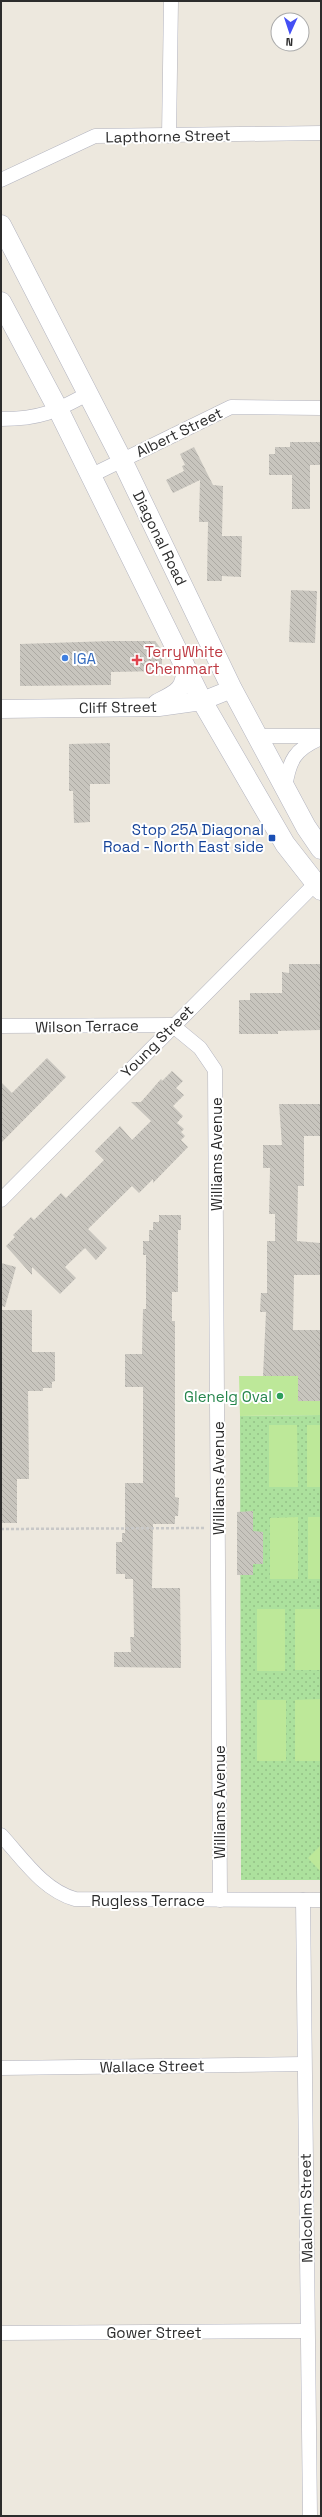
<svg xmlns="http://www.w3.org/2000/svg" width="322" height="2517" font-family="'Space Grotesk',sans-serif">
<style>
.grass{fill:url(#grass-dots)}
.pitch{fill:#bde899}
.building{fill:url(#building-back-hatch)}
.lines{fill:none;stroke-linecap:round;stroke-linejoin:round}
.minor-casing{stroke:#b2b3bf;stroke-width:15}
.tertiary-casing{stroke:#b2b3bf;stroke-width:19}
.secondary-casing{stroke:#b2b3bf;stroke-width:21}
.path{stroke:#c8c8c8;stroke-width:2.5;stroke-dasharray:3 2;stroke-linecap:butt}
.minor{stroke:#fff;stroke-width:14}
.tertiary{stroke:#fff;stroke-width:18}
.secondary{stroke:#fff;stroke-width:20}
.shop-dot{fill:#3f7fe0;stroke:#fff;stroke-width:1.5}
.health-dot{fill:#e0444e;stroke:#fff;stroke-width:1.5}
.transit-dot{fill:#1a4fb4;stroke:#fff;stroke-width:1.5}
.leisure-dot{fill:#2e9e5b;stroke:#fff;stroke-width:1.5}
.labels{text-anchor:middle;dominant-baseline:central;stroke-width:4;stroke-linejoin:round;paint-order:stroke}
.street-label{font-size:15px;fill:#2c2c2c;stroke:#fff}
.health-label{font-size:15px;fill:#be3a42;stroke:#fff;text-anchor:start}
.shop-label{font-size:15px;fill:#366cbe;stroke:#fff;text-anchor:start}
.transit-label{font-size:15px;fill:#164399;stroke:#fff;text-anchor:end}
.leisure-label{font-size:15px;fill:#27864d;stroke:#fff;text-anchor:end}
</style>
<defs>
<pattern id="grass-dots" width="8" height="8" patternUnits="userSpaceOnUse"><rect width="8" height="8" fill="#ace19d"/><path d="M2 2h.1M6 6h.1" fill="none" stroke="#94c187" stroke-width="1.8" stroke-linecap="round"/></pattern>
<pattern id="building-back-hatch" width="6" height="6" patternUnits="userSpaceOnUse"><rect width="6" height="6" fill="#c8c5be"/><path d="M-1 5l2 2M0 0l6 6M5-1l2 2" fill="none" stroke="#aca9a3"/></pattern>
</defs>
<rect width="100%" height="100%" fill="#ede8de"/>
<polygon class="grass" points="321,1415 321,1880 241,1880 240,1416"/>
<g class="pitch">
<polygon points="239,1376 321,1376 321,1415 240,1416"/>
<polygon points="269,1425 297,1425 298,1487 269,1487"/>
<rect x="307" y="1425" width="14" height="62"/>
<polygon points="298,1517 298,1579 270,1579 270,1518"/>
<rect x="308" y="1517" width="13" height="62"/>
<rect x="257" y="1609" width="28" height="62"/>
<rect x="295" y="1609" width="26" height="61"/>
<polygon points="321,1699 321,1761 295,1761 295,1700"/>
<rect x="257" y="1700" width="29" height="61"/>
<polygon points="321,1845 321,1872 308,1858"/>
</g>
<g class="building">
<polygon points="290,442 321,442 321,465 310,465 310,509 292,509 292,475 269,475 269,454 275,454 275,447 290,447"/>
<polygon points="194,447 213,485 223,486 222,536 242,536 241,577 222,576 222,581 207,581 208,522 199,522 200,480 173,493 166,480 184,471 182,466 185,465 180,454"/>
<polygon points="291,590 317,591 315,643 289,642"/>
<polygon points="111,641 155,641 162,650 162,671 111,672 111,685 20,686 20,644"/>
<polygon points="110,743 110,784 90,784 90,822 74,823 73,791 69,791 69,744"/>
<polygon points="289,964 321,964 321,1030 278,1031 278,1034 239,1034 239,1000 250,1000 250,993 282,993 282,972 289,973"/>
<polygon points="47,1058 66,1077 1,1143 1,1082 12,1093"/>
<polygon points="172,1071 183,1081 176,1088 184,1095 173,1106 183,1116 177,1123 184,1129 181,1132 185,1136 181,1140 188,1147 153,1183 153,1179 139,1193 132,1186 88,1229 107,1248 96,1260 85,1248 65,1267 76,1278 60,1294 32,1267 32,1275 6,1246 15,1237 13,1235 31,1217 34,1220 61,1193 66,1198 104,1160 95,1151 120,1126 132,1140 151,1121 131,1102 141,1102 161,1079 162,1081"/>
<polygon points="279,1104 320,1104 320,1136 304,1136 304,1186 298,1186 297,1241 320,1243 321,1275 294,1275 293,1330 320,1330 321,1401 298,1401 298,1376 263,1376 266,1312 260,1312 261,1293 267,1293 267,1241 275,1241 275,1214 269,1214 270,1168 263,1168 263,1145 282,1145"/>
<polygon points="159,1215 181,1215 181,1230 178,1230 178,1292 172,1292 172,1321 175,1321 175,1497 179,1498 178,1516 175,1516 175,1524 153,1524 152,1588 180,1588 181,1668 114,1667 114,1652 131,1652 130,1637 134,1637 133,1579 125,1579 125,1574 116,1574 116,1542 122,1542 122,1533 125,1533 125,1483 143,1483 143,1387 125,1387 125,1354 142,1354 143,1309 146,1309 146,1255 143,1255 143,1241 149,1241 149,1230 153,1230 153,1222 159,1222"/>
<polygon points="1,1263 16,1267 5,1307 1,1306"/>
<polygon points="1,1310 32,1310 32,1352 55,1352 55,1381 52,1382 52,1388 43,1388 43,1391 28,1391 29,1479 17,1479 17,1523 1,1523"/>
<polygon points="253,1511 253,1531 263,1532 263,1564 253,1564 253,1575 237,1575 237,1512"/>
</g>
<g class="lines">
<defs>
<g id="minor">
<polyline points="169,136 171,1"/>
<polyline points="1,180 95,136 321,133"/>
<path d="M1 419C40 419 55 412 89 393"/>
<polyline points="90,476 231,407 321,408"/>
<polyline points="257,736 319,736"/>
<path d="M285 788C289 760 295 749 321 738"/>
<polyline points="1,1026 172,1025 200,1048 215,1070 220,1900"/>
<polyline points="1,1200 315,884"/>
<path d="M1 1835C23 1859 43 1890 75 1899L321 1900"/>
<polyline points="303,1900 310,2516"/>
<polyline points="1,2068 304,2064"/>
<polyline points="1,2333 307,2331"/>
</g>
<g id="tertiary">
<path d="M157 703C175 694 186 690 185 668"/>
<polyline points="1,709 159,707 202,701 232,689"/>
</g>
<g id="secondary">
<polyline points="1,225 122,460 232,689 306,827 321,849"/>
<polyline points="1,302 59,411 202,701 285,844 321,890"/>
</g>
</defs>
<use href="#minor" class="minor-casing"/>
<use href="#tertiary" class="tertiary-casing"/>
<use href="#secondary" class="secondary-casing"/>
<polyline class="path" points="1,1529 204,1528"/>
<use href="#minor" class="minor"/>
<use href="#tertiary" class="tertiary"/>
<use href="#secondary" class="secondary"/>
</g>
<circle class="shop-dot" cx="65" cy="658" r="4"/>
<path class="health-dot" d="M135 654h4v4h4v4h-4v4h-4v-4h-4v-4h4z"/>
<rect class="transit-dot" x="268" y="834" width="8" height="8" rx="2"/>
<circle class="leisure-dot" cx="280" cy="1396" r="4"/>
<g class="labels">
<g class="street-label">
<text transform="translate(168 136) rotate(-1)">Lapthorne Street</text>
<text transform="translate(179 432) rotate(-26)">Albert Street</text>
<text transform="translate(160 538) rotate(64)">Diagonal Road</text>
<text transform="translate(118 707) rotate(-1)">Cliff Street</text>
<text transform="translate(87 1026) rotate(-1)">Wilson Terrace</text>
<text transform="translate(157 1041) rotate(-45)">Young Street</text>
<text transform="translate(216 1154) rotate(-90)">Williams Avenue</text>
<text transform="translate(218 1478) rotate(-90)">Williams Avenue</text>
<text transform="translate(219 1802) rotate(-90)">Williams Avenue</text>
<text x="148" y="1900">Rugless Terrace</text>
<text transform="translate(152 2066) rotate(-1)">Wallace Street</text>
<text transform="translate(306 2208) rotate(-91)">Malcolm Street</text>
<text x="154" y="2332">Gower Street</text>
</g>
<g class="health-label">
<text x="145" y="651">TerryWhite<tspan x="145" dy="17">Chemmart</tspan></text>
</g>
<g class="shop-label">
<text x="73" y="658">IGA</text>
</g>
<g class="transit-label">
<text x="264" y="829">Stop 25A Diagonal<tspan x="264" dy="17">Road - North East side</tspan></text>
</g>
<g class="leisure-label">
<text x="272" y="1396">Glenelg Oval</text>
</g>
</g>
<rect width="322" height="2517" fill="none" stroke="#2c2c2c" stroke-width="4"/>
<g transform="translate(290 32) rotate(183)"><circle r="19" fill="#ffffff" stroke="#ababab"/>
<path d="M0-3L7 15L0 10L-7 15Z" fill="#444ff4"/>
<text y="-6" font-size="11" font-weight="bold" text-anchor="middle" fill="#2c2c2c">N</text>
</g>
</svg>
